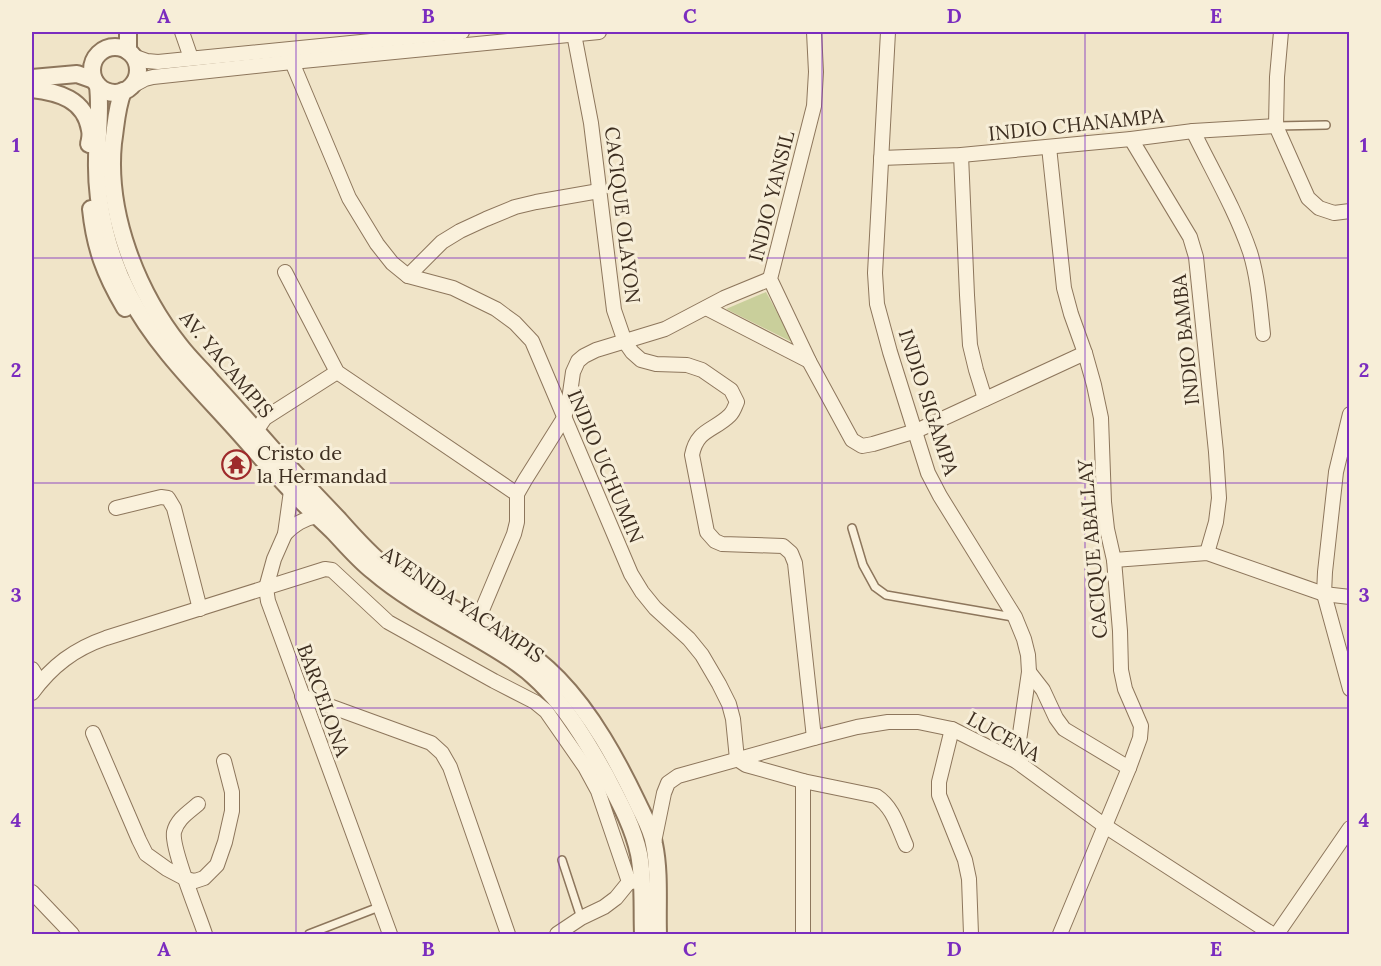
<svg xmlns="http://www.w3.org/2000/svg" width="1381" height="966" font-family="Lora,serif">
<style>
.green{fill:#c9cf9b}
.lines{fill:none;stroke-linecap:round;stroke-linejoin:round}
.service-casing{stroke:#8d765c;stroke-width:10}
.minor-casing{stroke:#8d765c;stroke-width:16}
.tertiary-casing{stroke:#8d765c;stroke-width:20}
.service{stroke:#faf1dc;stroke-width:7}
.minor{stroke:#faf1dc;stroke-width:14}
.tertiary{stroke:#faf1dc;stroke-width:16}
.grid{fill:none;stroke:#7b2cbf;stroke-width:1.5;stroke-opacity:0.55}
.labels{text-anchor:middle;dominant-baseline:central;stroke-width:6;stroke-linejoin:round;paint-order:stroke}
.street-label{font-size:20px;fill:#3d2e20;stroke:#f7eed8}
.poi-label{font-size:20px;fill:#3d2e20;stroke:#f7eed8;text-anchor:start}
.neatline{fill:none;stroke:#7b2cbf;stroke-width:2}
.grid-label{font-size:20px;text-anchor:middle;font-weight:bold;fill:#7b2cbf}
</style>
<rect width="100%" height="100%" fill="#f0e4c8"/>
<polygon class="green" points="766,292 794,343 726,309"/>
<g class="lines">
<defs>
<g id="service">
<polyline points="1276,126 1326,125"/>
<polyline points="852,528 863,565 875,587 886,595 1013,617"/>
<polyline points="562,860 581,918"/>
<polyline points="309,934 379,907"/>
</g>
<g id="minor">
<polyline points="182,32 191,58"/>
<polyline points="814,32 816,72 814,106 770,279 809,361 852,440 862,446 873,444 916,431 1085,353"/>
<polyline points="888,32 875,273 877,304 890,352 928,473 940,496 1015,617 1024,639 1028,655 1029,672 1016,761"/>
<polyline points="1281,32 1277,77 1276,126 1308,198 1319,208 1334,213 1350,211"/>
<path d="M574 34 591 123 614 310 625 342 632 352 641 360 656 364 687 365 702 370 731 390 737 402C735 406 734 411 730 415 714 431 697 429 692 455L707 532 715 541 722 544 783 546 791 553 795 563 814 738"/>
<polyline points="133,56 147,61 158,62 462,32"/>
<path d="M292 62 349 198 377 244 392 263 408 276 453 288 496 309 515 323 532 341 631 574 642 592 655 608 689 639 702 655 719 684 729 704 733 719 737 759 746 765 803 781 876 796C893 807 898 827 906 845"/>
<polyline points="130,87 145,79 153,77 292,62 599,32"/>
<path d="M1193 131C1212 170 1236 211 1250 252 1258 278 1260 306 1263 334"/>
<polyline points="1131,139 1190,237 1196,257 1216,452 1219,498 1216,522 1207,553"/>
<polyline points="1049,147 1064,288 1071,314 1085,353 1094,385 1101,418 1104,502 1107,529 1114,560 1120,631 1121,670 1125,689 1141,726 1140,738 1129,768 1060,934"/>
<polyline points="961,155 967,295 970,345 976,370 985,399"/>
<polyline points="881,158 961,155 1131,139 1193,131 1276,126"/>
<polyline points="285,272 337,372 517,494"/>
<polyline points="408,276 442,242 460,231 486,219 515,207 536,202 599,191"/>
<polyline points="706,308 809,361"/>
<polyline points="1350,414 1336,472 1325,572 1324,594 1350,689"/>
<polyline points="255,439 256,431 265,418 337,372"/>
<polyline points="294,482 291,491 285,534 274,559 266,588 268,601 390,934"/>
<polyline points="116,508 161,497 168,498 174,508 200,609"/>
<path d="M285 534C295 524 303 519 317 516"/>
<polyline points="1114,560 1207,553 1324,594 1350,597"/>
<polyline points="477,622 514,534 517,522 517,494 525,480 564,418 569,400 573,372 578,361 584,356 596,350 665,329 724,298 770,279"/>
<polyline points="32,669 40,682"/>
<polyline points="1029,672 1043,690 1056,718 1064,729 1129,768"/>
<path d="M32 693C52 666 74 649 106 638L325 569 332 570 388 622 494 681 535 702 546 711 585 767 598 791 629 882 642 881"/>
<polyline points="302,696 431,743 442,753 450,767 508,934"/>
<polyline points="952,729 939,782 939,795 965,860 969,879 971,934"/>
<polyline points="93,733 139,840 146,854 167,869 186,879 195,881 204,878 217,865 225,842 232,811 232,792 224,761"/>
<path d="M198 804C189 812 177 819 174 832 171 848 199 915 205 934"/>
<polyline points="654,842 664,793 668,783 678,776 814,738 857,727 888,722 918,722 952,729 1016,761 1105,826 1272,934"/>
<polyline points="32,892 72,934"/>
<polyline points="557,934 581,918 604,907 616,898 629,882"/>
<polyline points="803,934 803,781"/>
<polyline points="1277,934 1350,828"/>
</g>
<g id="tertiary">
<polyline points="128,32 128,51"/>
<circle cx="115" cy="70" r="23"/>
<polyline points="32,78 77,74 94,80"/>
<path d="M98 86C101 111 97 135 97 160 96 206 108 255 129 295 155 345 198 387 235 428 253 448 271 469 289 488 303 504 320 518 335 533 347 546 359 560 373 571 415 607 467 629 513 660 555 688 582 733 606 776 619 801 633 826 639 854 644 880 642 908 643 934"/>
<path d="M32 89C58 92 85 99 90 130 91 134 90 140 89 144"/>
<path d="M123 91C116 109 116 124 113 143 106 214 137 292 180 346 190 359 202 370 212 382 233 405 253 427 273 450 295 474 317 497 339 520 354 537 370 555 388 569 442 610 510 629 558 679 592 714 617 760 638 804 644 817 652 830 654 844 660 873 657 905 658 934"/>
<path d="M91 209C95 248 105 274 125 308"/>
</g>
</defs>
<use href="#service" class="service-casing"/>
<use href="#minor" class="minor-casing"/>
<use href="#tertiary" class="tertiary-casing"/>
<use href="#service" class="service"/>
<use href="#minor" class="minor"/>
<use href="#tertiary" class="tertiary"/>
</g>
<path class="grid" d="M296 32V934M559 32V934M822 32V934M1085 32V934M32 258H1350M32 483H1350M32 708H1350"/>
<defs>
<symbol id="temple-ring" viewBox="-11 -11 22 22"><circle r="9.5" fill="#f7eed8" stroke="#9e2a2b" stroke-width="1.5"/><path d="M0-6L5-2H3V0L6.5 2.5H4V6H1.5V3h-3V6H-4V2.5H-6.5L-3 0V-2H-5Z" fill="#9e2a2b"/></symbol>
</defs>
<g fill-rule="evenodd">
<use href="#temple-ring" x="220" y="448" width="33" height="33"/>
</g>
<g class="labels">
<g class="street-label">
<text transform="translate(1076 124) rotate(-6)">INDIO CHANAMPA</text>
<text transform="translate(771 196) rotate(-76)">INDIO YANSIL</text>
<text transform="translate(623 215) rotate(83)">CACIQUE OLAYON</text>
<text transform="translate(1185 340) rotate(-96)">INDIO BAMBA</text>
<text transform="translate(227 364) rotate(50)">AV. YACAMPIS</text>
<text transform="translate(929 402) rotate(72)">INDIO SIGAMPA</text>
<text transform="translate(606 466) rotate(67)">INDIO UCHUMIN</text>
<text transform="translate(1092 549) rotate(-95)">CACIQUE ABALLAY</text>
<text transform="translate(463 604) rotate(34)">AVENIDA YACAMPIS</text>
<text transform="translate(324 700) rotate(70)">BARCELONA</text>
<text transform="translate(1004 736) rotate(29)">LUCENA</text>
</g>
<g class="poi-label">
<text x="257" y="452">Cristo de<tspan x="257" dy="23">la Hermandad</tspan></text>
</g>
</g>
<rect width="1381" height="966" fill="none" stroke="#f7eed8" stroke-width="66"/>
<rect x="33" y="33" width="1315" height="900" class="neatline"/>
<g class="grid-label">
<text x="164" y="23">A</text>
<text x="428" y="23">B</text>
<text x="690" y="23">C</text>
<text x="954" y="23">D</text>
<text x="1216" y="23">E</text>
<text x="16" y="152">1</text>
<text x="1364" y="152">1</text>
<text x="16" y="377">2</text>
<text x="1364" y="377">2</text>
<text x="16" y="602">3</text>
<text x="1364" y="602">3</text>
<text x="16" y="827">4</text>
<text x="1364" y="827">4</text>
<text x="164" y="956">A</text>
<text x="428" y="956">B</text>
<text x="690" y="956">C</text>
<text x="954" y="956">D</text>
<text x="1216" y="956">E</text>
</g>
</svg>
